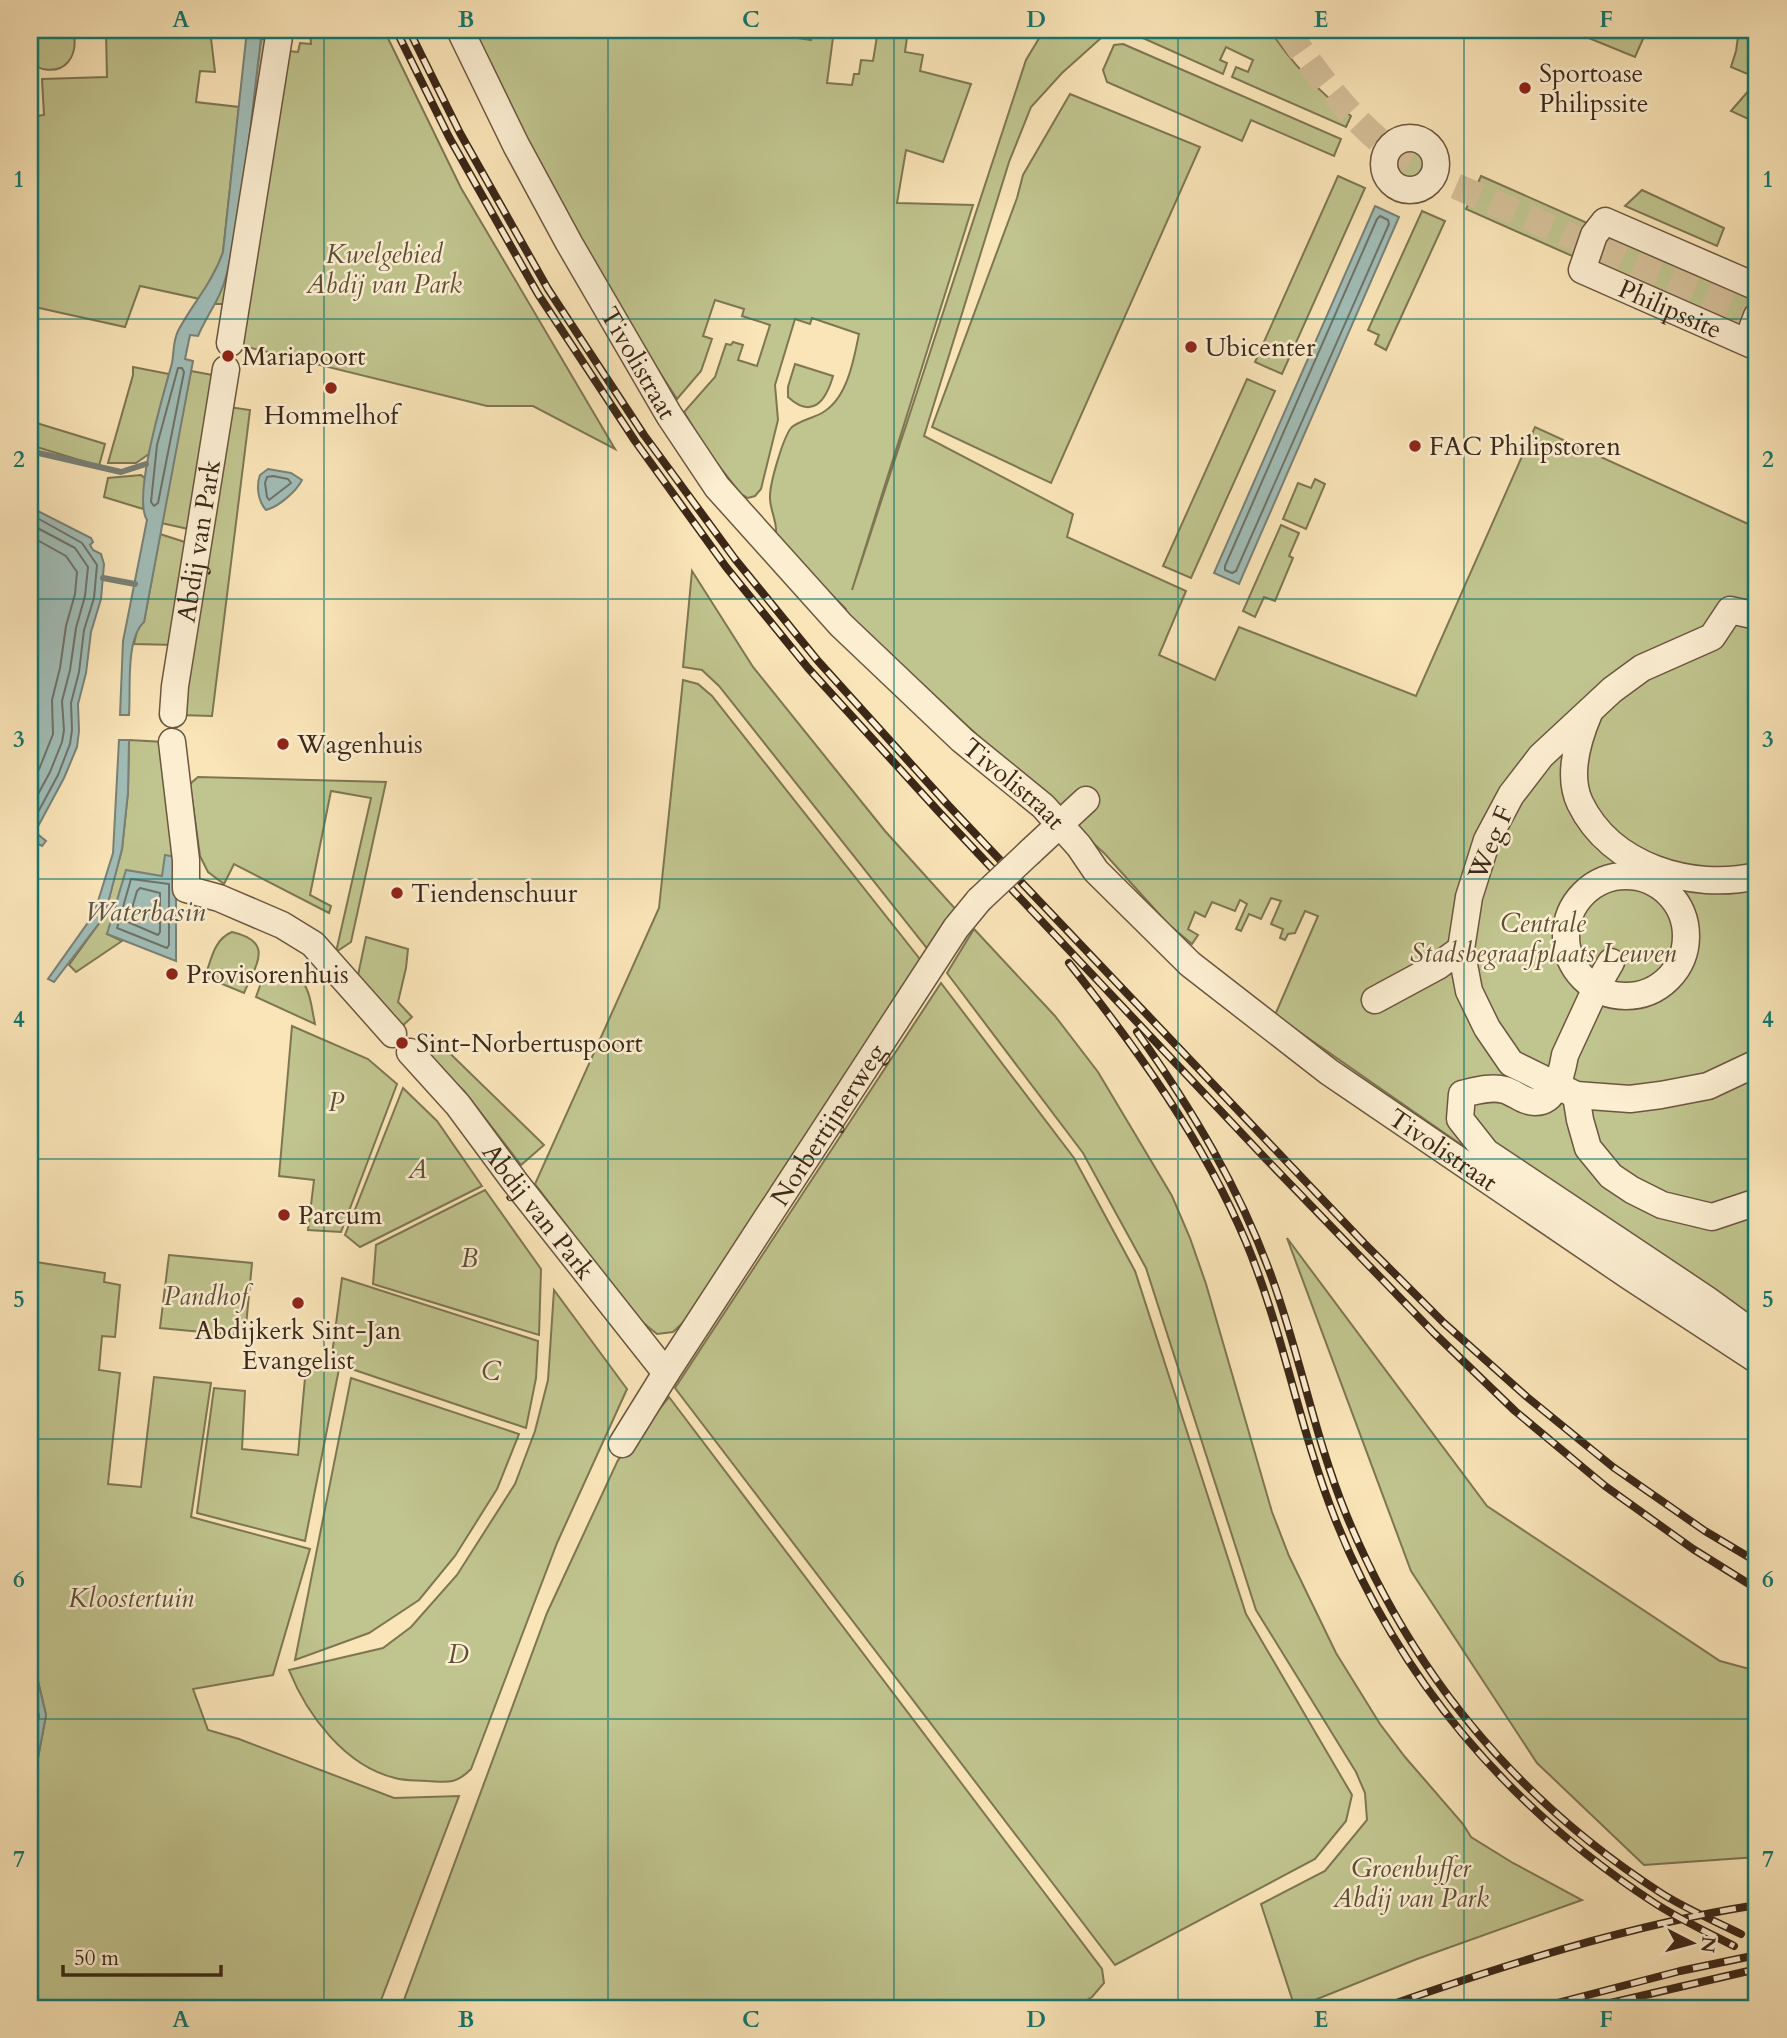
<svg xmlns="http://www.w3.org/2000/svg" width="1787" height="2038" font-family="Cardo,serif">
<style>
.green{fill:#c0c48e;stroke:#7e7653;stroke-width:2}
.water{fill:#a1bdb7;stroke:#798177;stroke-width:2}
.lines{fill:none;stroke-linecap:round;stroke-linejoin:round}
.shore{stroke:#6e7268;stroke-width:2}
.stream{stroke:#798177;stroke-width:6}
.minor-tunnel{stroke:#d4bf98;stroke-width:26;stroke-dasharray:26 13;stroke-linecap:butt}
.minor-casing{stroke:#6c5640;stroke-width:29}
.minor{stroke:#fceed1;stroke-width:26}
.rail-casing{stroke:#3c2718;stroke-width:8}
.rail{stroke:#fceed1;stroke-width:5;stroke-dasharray:16;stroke-linecap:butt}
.minor-bridge-casing{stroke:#6c5640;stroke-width:29;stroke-linecap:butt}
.minor-bridge{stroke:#fceed1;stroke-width:26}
.grid{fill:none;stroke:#0f766e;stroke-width:2;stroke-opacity:0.55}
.poi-dot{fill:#8f2418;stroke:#fceed1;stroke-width:2.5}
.labels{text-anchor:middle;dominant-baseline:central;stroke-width:5;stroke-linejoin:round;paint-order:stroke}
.poi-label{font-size:26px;fill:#3c2718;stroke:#fceed1;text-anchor:start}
.park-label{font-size:26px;font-style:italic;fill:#5d4e36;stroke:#fceed1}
.street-label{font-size:26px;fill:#3c2718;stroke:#fceed1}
.water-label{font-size:28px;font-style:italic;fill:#5a5448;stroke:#fceed1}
.neatline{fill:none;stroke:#0f766e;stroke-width:2.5}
.grid-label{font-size:23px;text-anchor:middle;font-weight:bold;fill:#0f766e}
</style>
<rect width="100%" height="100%" fill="#fae5b8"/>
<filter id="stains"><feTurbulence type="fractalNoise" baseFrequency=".00286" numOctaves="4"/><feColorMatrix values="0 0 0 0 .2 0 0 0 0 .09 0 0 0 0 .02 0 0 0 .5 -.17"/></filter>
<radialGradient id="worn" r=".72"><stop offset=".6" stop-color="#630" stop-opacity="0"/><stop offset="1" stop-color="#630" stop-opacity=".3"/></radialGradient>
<g class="green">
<path d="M30 30H74C75 41 76 53 68 62 59 73 36 73 30 58 28 50 30 38 30 30Z"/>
<polygon points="106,30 131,30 136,32 136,30 210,30 215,72 200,71 196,102 239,107 223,252 219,263 200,299 140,286 125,327 30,306 30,117 44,115 42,79 107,77"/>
<polygon points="310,30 384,30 461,188 615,449 533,406 487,406 239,345 288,51 298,52 300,43 311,44"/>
<path d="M465 30H797V38L811 40 812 30H834L827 83 852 85 854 74H859L861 60 873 61 878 30H908L905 52 923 55 920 71 971 84 943 162 906 150 897 203 973 205 852 590 1026 60 1044 30H1110L1062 73 1031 107 1009 162 924 436 1073 514 1067 537 1186 591 1159 655 1215 680 1239 627 1416 696 1535 427 1757 528V1351L1275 1015 1318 916 1305 911 1295 933 1288 934 1285 940 1280 938 1283 929 1271 924 1281 901 1271 898 1261 919 1249 914 1241 931 1236 929 1247 904 1240 900 1235 911 1212 902 1205 917 1195 912 1188 929 1198 935 1192 944 1168 924 1105 854 845 612 846 609 794 557 776 533C777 519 769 509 770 496 770 483 783 438 791 428 799 420 816 418 825 411 848 396 854 358 859 334L812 318 810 324 795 319 775 385 778 420 761 489 755 496 748 498 741 494 709 453 684 412 715 377 726 344 731 345 733 342 743 345 738 360 757 366 770 325 742 316 744 309 715 300 703 336 712 339 701 371 677 399 638 339 629 333Z"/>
<path d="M1125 30H1270C1292 64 1319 92 1351 116L1346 127 1232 77 1236 67 1248 72 1253 60 1226 47 1220 60 1227 63 1223 74Z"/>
<polygon points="1569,30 1647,30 1635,57"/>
<polygon points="1739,30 1757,30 1757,78 1731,67 1736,51"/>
<polygon points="261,39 270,40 225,304 215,304 227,275 244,170"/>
<polygon points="1123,44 1341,139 1334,156 1251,120 1242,141 1107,82 1103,70 1114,45"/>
<polygon points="1757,81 1757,123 1731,111"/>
<polygon points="1070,94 1200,147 1051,483 932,427 1017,198 1023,175"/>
<circle cx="1410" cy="164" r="13"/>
<polygon points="1338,176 1365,188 1282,374 1255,362"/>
<polygon points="1481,176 1594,226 1579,259 1466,209"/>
<polygon points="1642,190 1724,228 1717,246 1625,206"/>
<polygon points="1422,211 1445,221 1386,350 1375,344 1379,335 1368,330"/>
<path d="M1617 236 1753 296 1738 329 1603 269C1600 255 1604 244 1617 236Z"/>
<path d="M795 364 833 376C826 400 813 420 788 397V387Z"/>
<polygon points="133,367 169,374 149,454 136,463 108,463 133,375"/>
<polygon points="191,371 218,376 193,530 161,523"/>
<polygon points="1247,379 1275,391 1191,578 1163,566"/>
<polygon points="229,407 250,410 212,716 179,715"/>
<polygon points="30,421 105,444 99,466 30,445"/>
<polygon points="141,475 146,479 143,509 104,497 108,478"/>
<polygon points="1315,479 1325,484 1306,529 1283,519 1298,483 1311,488"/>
<polygon points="1281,525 1299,533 1289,556 1293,558 1275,601 1264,597 1255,617 1243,611"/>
<polygon points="160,534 191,544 176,645 134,644 138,626 144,622"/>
<polygon points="692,571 753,667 885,831 959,913 930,952 719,686 702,670 683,667"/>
<polygon points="683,680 698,684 712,696 923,963 690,1316 673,1332 657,1334 636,1317 535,1184 659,908"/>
<polygon points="129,740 165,742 166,801 176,850 163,876 107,934 122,941 76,972 69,965 100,922 108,902 122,849 128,792"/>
<polygon points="198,777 386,782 351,942 336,952 371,798 331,791 310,895 331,906 329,913 234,864 224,884 208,872 200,856 190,784"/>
<polygon points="974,929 1055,1016 1098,1072 1172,1196 1190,1238 1206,1284 1272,1512 1289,1556 1336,1653 1380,1724 1405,1757 1463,1824 1471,1837 1513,1863 1582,1900 1417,1959 1295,2008 1261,1904 1325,1871 1367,1820 1365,1793 1356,1772 1256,1610 1146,1268 1083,1153 947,973"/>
<path d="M232 932C275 942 256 964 244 993L205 977C211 960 214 939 232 932Z"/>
<polygon points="366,937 408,949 406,968 398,1002 412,1017 399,1029 357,980"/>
<path d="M273 971C310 970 309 996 315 1024L256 997 261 983Z"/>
<polygon points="941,983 1074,1158 1135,1271 1246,1614 1352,1795 1346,1821 1315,1859 1115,1965 675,1388"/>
<polygon points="292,1026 368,1059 397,1084 341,1232 308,1230 314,1180 279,1176"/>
<polygon points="430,1034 544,1145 521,1165 464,1091 417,1046"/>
<polygon points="403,1088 437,1121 482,1186 360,1247 345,1235"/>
<polygon points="485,1190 541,1269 539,1335 373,1284 376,1245"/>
<polygon points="1287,1238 1487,1506 1720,1661 1757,1671 1757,1857 1644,1865 1537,1763 1411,1571"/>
<polygon points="169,1255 252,1263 245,1336 160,1328"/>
<polygon points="30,1261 105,1273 104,1282 120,1285 115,1337 102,1336 99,1370 120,1373 108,1484 141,1487 154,1377 211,1383 191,1517 310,1549 273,1675 193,1689 208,1730 239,1739 394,1798 459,1796 378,2008 30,2008 30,1801 46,1715 30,1647"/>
<polygon points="342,1278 538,1341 536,1378 526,1428 331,1362"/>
<path d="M554 1290 627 1389 557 1543 471 1769C455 1785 448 1782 427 1781 416 1780 405 1781 395 1778 345 1766 307 1715 289 1670L383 1648 411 1627 457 1575 515 1484 535 1431 548 1380Z"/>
<polygon points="306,1367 339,1369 305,1541 197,1513 214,1388 245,1391 242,1449 298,1455"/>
<polygon points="351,1378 519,1434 497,1489 455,1556 419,1600 369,1633 295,1660"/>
<polygon points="669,1397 1102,1969 1104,1983 1092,1997 1073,2008 401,2008 547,1613 618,1460"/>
</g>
<g class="water">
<path d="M247 30H262L261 37H256L261 39C251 117 245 197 227 273 222 296 207 315 198 336L190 335 185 359 193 361 144 622C125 640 131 690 129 715H120L123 641 147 520C132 496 164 393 172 363 174 352 173 341 178 331 192 304 213 282 223 252Z"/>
<polygon points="1375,206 1399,217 1239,584 1214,573"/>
<path d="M268 469 291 473 302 480C296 492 278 507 266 510 258 501 256 486 260 475Z"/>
<polygon points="30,507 91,538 93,542 90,545 93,550 101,554 104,564 101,599 91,632 86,673 78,704 79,731 77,747 64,778 35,832 46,841 42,846 30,840"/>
<polygon points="119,740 129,740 128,792 122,849 108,903 100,922 54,982 48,979 94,914 113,853"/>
<polygon points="165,855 176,857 176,961 107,934 126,870 162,876"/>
<polygon points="30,1647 46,1715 30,1801"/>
</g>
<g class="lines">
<g class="shore">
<polygon points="1380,216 1388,220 1389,224 1236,571 1232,573 1225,570 1225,566 1377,219"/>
<polygon points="178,368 182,368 184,372 158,503 154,506 151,502 157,445"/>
<polygon points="273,476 288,479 291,483 269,500 267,497 265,483 267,477"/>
<polyline points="30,514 82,543 97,565 94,598 84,630 79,672 71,703 72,730 70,744 58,775 30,827"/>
<polyline points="30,524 75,548 88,567 85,596 76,628 70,670 62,701 64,730 62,742 50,772 30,809"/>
<polyline points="30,536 66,556 77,572 75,594 66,626 60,668 52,700 53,734 40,767 30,787"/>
<polygon points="131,879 169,884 169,945 167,948 117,928"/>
<polygon points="140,888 160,893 160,932 158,935 128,922 137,891"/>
<polyline points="30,1672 39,1716 30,1766"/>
</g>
<g class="stream">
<polyline points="30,451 121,472 146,464"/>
<polyline points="103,578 135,584"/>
</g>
<path class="minor-tunnel" d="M1287 30C1319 78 1354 124 1401 158 1414 167 1430 173 1444 181L1757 317"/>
<defs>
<g id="minor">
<path id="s1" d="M460 30 516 145 569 243 669 415 717 487 841 625 962 740 1043 806 1079 846 1096 871 1190 964 1329 1072 1629 1276 1757 1360"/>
<circle cx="1410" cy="164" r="26"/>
<path id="s2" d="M1757 287 1605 221 1594 235 1582 270 1757 347"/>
<polyline points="1757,316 1752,329 1757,339"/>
<polyline points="230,343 280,30"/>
<polyline points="1757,616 1730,610 1712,637 1642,668 1612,690 1541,756 1511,795 1487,840 1469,897 1461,949 1469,991 1487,1028 1511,1063 1576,1095 1630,1099 1661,1095 1708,1086 1757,1063"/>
<path d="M1589 713C1578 739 1567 776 1580 803 1611 867 1692 891 1757 876"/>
<path id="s3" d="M173 714 175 686 226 369"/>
<polyline points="172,742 186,860 186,889 219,898 282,925 313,944 393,1034"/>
<polyline points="1030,852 1086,800"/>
<circle cx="1626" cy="936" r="60"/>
<path d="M1611 962 1596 988 1565 1055C1562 1071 1557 1102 1535 1102 1524 1102 1515 1093 1505 1090 1491 1086 1475 1091 1462 1094L1460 1119 1486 1152 1706 1299 1757 1336"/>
<polyline points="1375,1000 1438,966 1461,949"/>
<path id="s4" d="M410 1052 458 1105 515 1182 666 1373"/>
<polyline points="1576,1095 1580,1120 1588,1148 1611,1176 1632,1190 1662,1205 1712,1217 1757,1202"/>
<path id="s5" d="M622 1444 666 1373 956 928 979 900"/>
</g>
</defs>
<use href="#minor" class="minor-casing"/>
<use href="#minor" class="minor"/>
<defs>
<g id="rail">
<polyline points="396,30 449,137 538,294 635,441 726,567 808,668 939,812 1265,1158 1433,1332 1515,1411 1605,1486 1693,1549 1757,1589"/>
<polyline points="409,30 460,133 548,289 644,435 683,488 735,559 818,661 948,805 1364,1243 1444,1323 1527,1397 1613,1467 1705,1531 1757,1562"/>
<path d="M1069 963C1137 1049 1203 1140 1246 1242 1283 1331 1299 1427 1334 1516 1397 1678 1509 1808 1653 1902 1679 1919 1707 1932 1734 1946"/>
<path d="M1137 1032C1192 1109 1240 1189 1272 1278 1300 1355 1315 1438 1346 1514 1411 1673 1517 1800 1661 1893 1686 1909 1715 1921 1741 1934"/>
<path d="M1382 2008C1504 1965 1629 1925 1757 1905"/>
<polyline points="1538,2008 1680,1971 1757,1955"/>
<polyline points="1589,2008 1757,1969"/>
</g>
</defs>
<use href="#rail" class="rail-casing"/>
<use href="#rail" class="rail"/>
<defs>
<polyline id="minor-bridge" points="979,900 1030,852"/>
</defs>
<use href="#minor-bridge" class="minor-bridge-casing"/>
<use href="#minor-bridge" class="minor-bridge"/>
</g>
<path class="grid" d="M324 30V2008M608 30V2008M894 30V2008M1178 30V2008M1464 30V2008M30 319H1757M30 599H1757M30 879H1757M30 1159H1757M30 1439H1757M30 1719H1757"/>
<g class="poi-dot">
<circle cx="1525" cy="88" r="7"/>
<circle cx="1191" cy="347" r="7"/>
<circle cx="228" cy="356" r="7"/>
<circle cx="331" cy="388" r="7"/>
<circle cx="1415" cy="446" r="7"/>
<circle cx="283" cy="744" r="7"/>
<circle cx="397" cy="893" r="7"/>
<circle cx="172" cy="974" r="7"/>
<circle cx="402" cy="1043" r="7"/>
<circle cx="284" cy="1215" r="7"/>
<circle cx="298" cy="1303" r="7"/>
</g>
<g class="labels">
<g class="poi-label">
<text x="1539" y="73">Sportoase<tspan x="1539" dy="30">Philipssite</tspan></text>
<text x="1205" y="347">Ubicenter</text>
<text x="242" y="356">Mariapoort</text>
<text x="331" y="415" text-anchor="middle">Hommelhof</text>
<text x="1429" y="446">FAC Philipstoren</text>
<text x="297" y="744">Wagenhuis</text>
<text x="411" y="893">Tiendenschuur</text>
<text x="186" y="974">Provisorenhuis</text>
<text x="416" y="1043">Sint-Norbertuspoort</text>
<text x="298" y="1215">Parcum</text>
<text x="298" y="1330" text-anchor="middle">Abdijkerk Sint-Jan<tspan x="298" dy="30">Evangelist</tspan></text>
</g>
<g class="park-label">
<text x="384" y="254">Kwelgebied<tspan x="384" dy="30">Abdij van Park</tspan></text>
<text x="1543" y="923">Centrale<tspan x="1543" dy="30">Stadsbegraafplaats Leuven</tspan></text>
<text x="336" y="1102">P</text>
<text x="418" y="1169">A</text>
<text x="469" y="1258">B</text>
<text x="206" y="1296">Pandhof</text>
<text x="491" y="1371">C</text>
<text x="131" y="1598">Kloostertuin</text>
<text x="458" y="1654">D</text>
<text x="1411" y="1868">Groenbuffer<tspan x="1411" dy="30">Abdij van Park</tspan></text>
</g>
<g class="street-label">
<text stroke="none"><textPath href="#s2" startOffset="317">Philipssite</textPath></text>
<text stroke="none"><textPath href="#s1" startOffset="378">Tivolistraat</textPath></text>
<text stroke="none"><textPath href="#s3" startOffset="175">Abdij van Park</textPath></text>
<text stroke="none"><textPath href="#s1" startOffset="945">Tivolistraat</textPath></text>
<text transform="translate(1491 843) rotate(-67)">Weg F</text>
<text stroke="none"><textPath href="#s5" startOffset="380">Norbertijnerweg</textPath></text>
<text stroke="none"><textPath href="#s1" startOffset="1512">Tivolistraat</textPath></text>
<text stroke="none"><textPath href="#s4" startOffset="205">Abdij van Park</textPath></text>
</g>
<g class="water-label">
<text x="145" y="912">Waterbasin</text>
</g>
</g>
<rect width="1787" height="2038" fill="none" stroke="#fae5b8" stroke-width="77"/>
<g transform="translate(1692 1943) rotate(96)" stroke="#fceed1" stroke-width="5" paint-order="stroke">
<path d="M0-5L12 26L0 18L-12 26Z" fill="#3c2718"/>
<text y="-10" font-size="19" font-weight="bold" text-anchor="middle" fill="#3c2718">N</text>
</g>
<path d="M63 1965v10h158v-10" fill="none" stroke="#3c2718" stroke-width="3.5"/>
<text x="74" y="1965" font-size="21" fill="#3c2718" stroke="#fceed1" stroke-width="5" paint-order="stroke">50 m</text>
<rect x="38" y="38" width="1710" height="1962" class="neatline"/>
<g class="grid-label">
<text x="181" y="27">A</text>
<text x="466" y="27">B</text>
<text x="751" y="27">C</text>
<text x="1036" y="27">D</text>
<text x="1321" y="27">E</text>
<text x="1606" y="27">F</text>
<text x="19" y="187">1</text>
<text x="1768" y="187">1</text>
<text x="19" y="467">2</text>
<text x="1768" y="467">2</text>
<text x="19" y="747">3</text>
<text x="1768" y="747">3</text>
<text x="19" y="1027">4</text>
<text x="1768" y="1027">4</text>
<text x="19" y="1307">5</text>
<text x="1768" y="1307">5</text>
<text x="19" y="1587">6</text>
<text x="1768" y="1587">6</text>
<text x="19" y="1867">7</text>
<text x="1768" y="1867">7</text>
<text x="181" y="2027">A</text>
<text x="466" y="2027">B</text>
<text x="751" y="2027">C</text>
<text x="1036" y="2027">D</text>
<text x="1321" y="2027">E</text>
<text x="1606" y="2027">F</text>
</g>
<rect width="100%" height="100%" filter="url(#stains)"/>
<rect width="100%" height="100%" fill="url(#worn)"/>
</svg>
